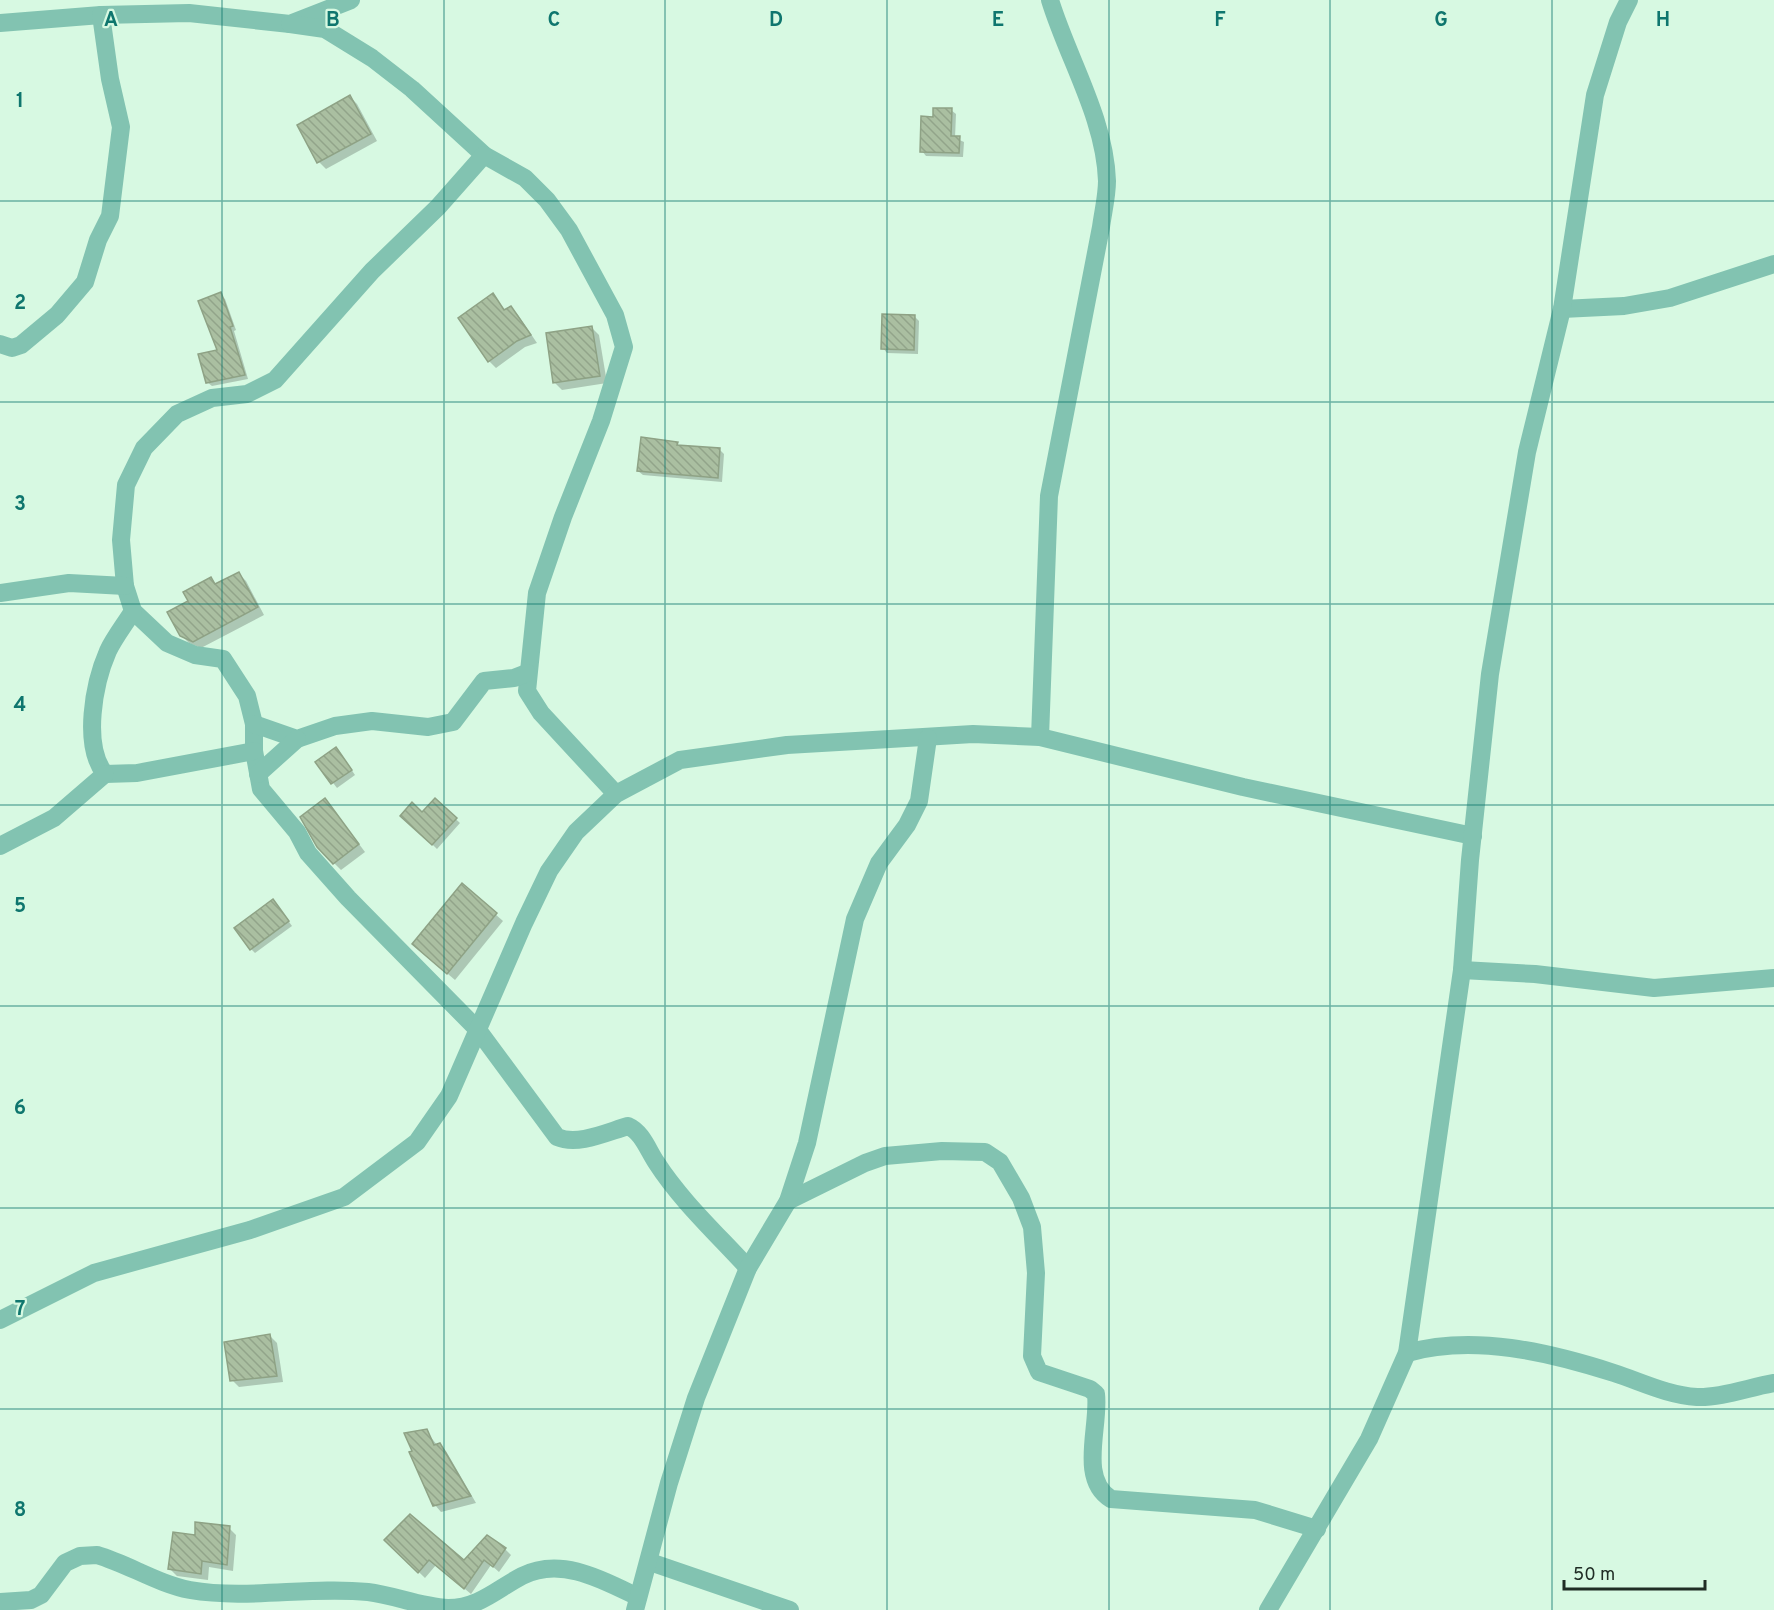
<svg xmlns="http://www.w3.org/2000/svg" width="1774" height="1610" font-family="Overpass,sans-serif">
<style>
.shadow{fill:#0003}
.building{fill:url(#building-back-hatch);stroke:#8ea285;stroke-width:1.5}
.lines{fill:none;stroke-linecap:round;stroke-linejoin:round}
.minor{stroke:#82c3b1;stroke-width:18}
.grid{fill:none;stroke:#0f766e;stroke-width:1.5;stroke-opacity:0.55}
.grid-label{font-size:20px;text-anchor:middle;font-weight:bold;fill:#0f766e;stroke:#d7f9e2;stroke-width:4.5;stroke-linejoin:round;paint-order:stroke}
</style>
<defs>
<pattern id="building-back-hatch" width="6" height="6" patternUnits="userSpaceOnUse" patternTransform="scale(1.5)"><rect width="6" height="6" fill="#aabfa1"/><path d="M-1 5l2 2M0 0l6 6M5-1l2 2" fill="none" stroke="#92a48a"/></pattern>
</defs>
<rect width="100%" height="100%" fill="#d7f9e2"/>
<g class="shadow">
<polygon points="350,97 357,104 377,141 326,169 319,162 299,125"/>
<polygon points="951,110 956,114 955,138 964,142 963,157 926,156 922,151"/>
<polygon points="220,294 225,299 236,330 234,331 248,379 212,386 207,382 219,351"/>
<polygon points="493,295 506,311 511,308 518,315 537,343 525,347 496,368 489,361"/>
<polygon points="914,316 919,321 918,354 887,353 883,348"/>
<polygon points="592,328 599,335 607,383 562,390 555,383"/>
<polygon points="677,443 680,447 719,449 724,454 722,482 643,475 638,471"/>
<polygon points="239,574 246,581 264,615 201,648 189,643 181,635 190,601 211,579 217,585"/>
<polygon points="340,753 355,775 337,788 317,762"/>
<polygon points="435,800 460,823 437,849 402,815 422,814"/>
<polygon points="332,808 365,852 341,870 334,863"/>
<polygon points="462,885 503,921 455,980 421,951"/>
<polygon points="277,905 292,926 255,953 251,949"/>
<polygon points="270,1336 277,1343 283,1382 239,1387 232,1380"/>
<polygon points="426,1431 437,1445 446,1451 476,1503 441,1512 435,1505"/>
<polygon points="229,1528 236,1535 233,1571 209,1567 208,1580 177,1576 170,1569 197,1537"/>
<polygon points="386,1540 464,1562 505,1549 511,1555 499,1572 491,1565 471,1594 436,1565 425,1578"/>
</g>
<g class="building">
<polygon points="350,95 371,134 317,163 297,125"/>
<polygon points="933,108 952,108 951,136 960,136 959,153 920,152 921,116 933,117"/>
<polygon points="221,292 233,326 230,327 245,375 206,383 198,354 217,350 198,301"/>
<polygon points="493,293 504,310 511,306 531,335 517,341 488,362 458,318"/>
<polygon points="882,314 915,315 914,350 881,349"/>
<polygon points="592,326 600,376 553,383 546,333"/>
<polygon points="641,437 678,442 677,445 720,448 718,478 637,471"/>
<polygon points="239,572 258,607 193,642 180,636 167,612 188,601 183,592 211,577 215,584"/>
<polygon points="336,747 352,770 331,784 315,762"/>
<polygon points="325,798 359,844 333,864 317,847 300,817"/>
<polygon points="435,798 457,818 432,845 400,816 412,802 422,812"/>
<polygon points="462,883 497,913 447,974 412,944"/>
<polygon points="273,899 289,921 250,950 234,928"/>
<polygon points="270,1334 277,1376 230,1381 224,1342"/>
<polygon points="427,1429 434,1445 440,1443 471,1496 433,1506 409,1452 412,1451 404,1433"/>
<polygon points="410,1514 464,1560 487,1535 506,1548 493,1567 484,1560 464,1589 429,1560 418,1573 384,1540"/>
<polygon points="195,1522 230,1526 227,1565 202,1561 201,1574 168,1569 173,1532 195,1535"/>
</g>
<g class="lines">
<g class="minor">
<polyline points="0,23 101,15 189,13 290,24 351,0"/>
<polyline points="290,24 325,29 372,58 412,89 484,155 525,178 547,200 569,230 615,315 624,347 601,421 563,517 537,593 527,691 541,713 616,794"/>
<path d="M484 155 438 207 372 271 275 380 247 394 212 398 177 414 144 448 126 485 121 540 125 586 133 611 167 643 195 655 223 659 247 696 254 724V751L261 789 297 832 308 853 348 898 478 1030 557 1137C578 1146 607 1132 628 1126 642 1132 648 1150 656 1162 681 1201 717 1234 748 1268"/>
<polyline points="1562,309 1624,306 1670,298 1774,264"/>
<polyline points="0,344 12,348 21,345 57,315 85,282 98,240 110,216 121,127 110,79 101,15"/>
<polyline points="0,593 69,583 125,586"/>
<path d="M133 611C125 624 114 638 108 651 94 683 82 745 105 774L137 773 254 751"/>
<polyline points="254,724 297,739 335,726 372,721 428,727 453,722 484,681 514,678 527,673"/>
<path d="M1040 737 1049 496 1101 227C1103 212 1107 196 1107 181 1105 118 1068 59 1050 0"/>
<polyline points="258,774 297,739"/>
<polyline points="0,846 54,818 105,774"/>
<polyline points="1462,970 1535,974 1654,988 1774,978"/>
<path d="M788 1201 865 1163 885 1156 942 1151 985 1152 1000 1162 1021 1198 1032 1227 1036 1273 1032 1356 1039 1372 1090 1389 1096 1394C1100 1426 1078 1479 1111 1499L1255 1510 1317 1529"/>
<polyline points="0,1320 94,1273 250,1230 344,1197 417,1142 449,1096 524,923 549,871 576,832 616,794 680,760 787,745 873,740 973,734 1040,737 1243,787 1473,836"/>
<path d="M1407 1353C1473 1334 1549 1352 1614 1373 1642 1382 1667 1395 1697 1397 1721 1398 1750 1387 1774 1383"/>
<polyline points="650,1562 790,1610"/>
<path d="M0 1602 31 1600 41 1595 65 1563 80 1556 97 1555C128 1564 158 1584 190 1590 248 1600 309 1586 368 1592 394 1595 421 1607 448 1608 479 1608 497 1589 522 1576 561 1556 603 1580 638 1597"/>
<polyline points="635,1610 669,1483 696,1398 748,1268 788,1201 807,1143 855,919 879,863 907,825 919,801 928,738"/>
<polyline points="1268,1610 1369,1439 1407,1353 1462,970 1470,860 1490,674 1527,452 1562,309 1595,95 1618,22 1629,0"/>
</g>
</g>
<path class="grid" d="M222 0V1610M444 0V1610M665 0V1610M887 0V1610M1109 0V1610M1330 0V1610M1552 0V1610M0 201H1774M0 402H1774M0 604H1774M0 805H1774M0 1006H1774M0 1208H1774M0 1409H1774"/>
<g class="grid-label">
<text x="111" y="26">A</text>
<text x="333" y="26">B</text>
<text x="554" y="26">C</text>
<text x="776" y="26">D</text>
<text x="998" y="26">E</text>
<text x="1220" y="26">F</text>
<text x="1441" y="26">G</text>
<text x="1663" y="26">H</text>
<text x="20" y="107">1</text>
<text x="20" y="309">2</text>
<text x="20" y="510">3</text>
<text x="20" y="711">4</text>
<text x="20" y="912">5</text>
<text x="20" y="1114">6</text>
<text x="20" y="1315">7</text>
<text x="20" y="1516">8</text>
</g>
<path d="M1564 1580v9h141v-9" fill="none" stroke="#202d25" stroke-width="3"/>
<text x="1573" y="1580" font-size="18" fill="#202d25" stroke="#d7f9e2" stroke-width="4.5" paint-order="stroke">50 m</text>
</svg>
